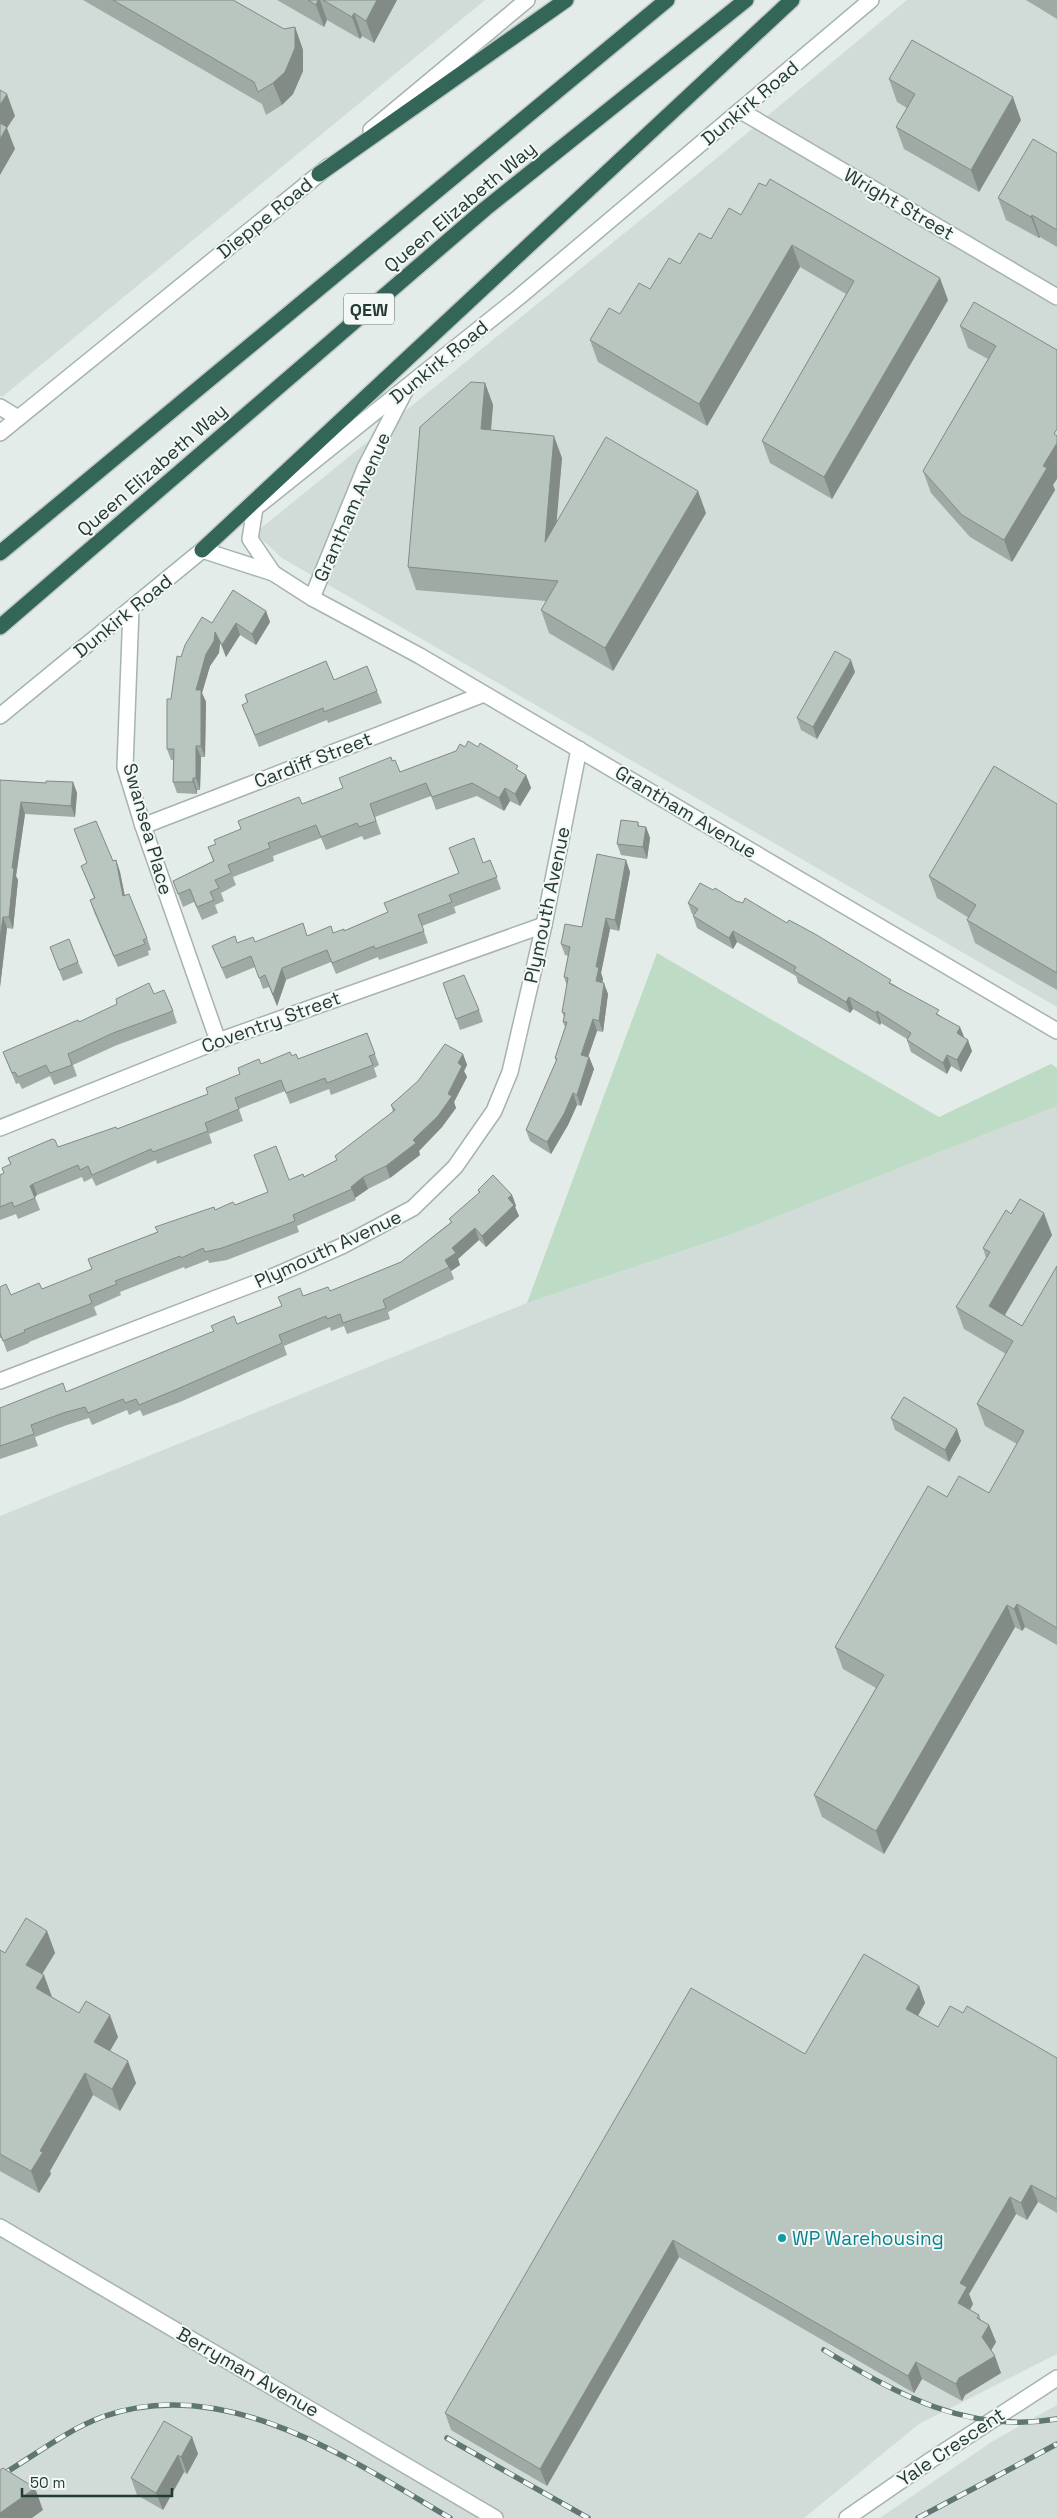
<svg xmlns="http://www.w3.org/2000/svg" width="1057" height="2518" font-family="'Space Grotesk',sans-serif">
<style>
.built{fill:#d1dbd7}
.green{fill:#bedbc5}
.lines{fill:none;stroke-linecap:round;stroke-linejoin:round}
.minor-casing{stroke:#a6b3af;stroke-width:18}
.tertiary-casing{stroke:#a6b3af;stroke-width:18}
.motorway-casing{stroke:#c2c8c6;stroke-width:18}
.minor{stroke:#fff;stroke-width:15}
.tertiary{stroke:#fff;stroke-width:15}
.motorway{stroke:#336559;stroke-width:15}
.rail-casing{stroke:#5f7770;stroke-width:5.5}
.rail{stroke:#f3f8f6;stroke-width:4;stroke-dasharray:11;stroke-linecap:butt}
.wall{fill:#9faaa5}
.shaded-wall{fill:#828b86}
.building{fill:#b9c6c0;stroke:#828b86}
.culture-dot{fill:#0f9aa8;stroke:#f3f8f6;stroke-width:2}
.labels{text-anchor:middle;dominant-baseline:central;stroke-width:4;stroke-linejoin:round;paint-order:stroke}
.shield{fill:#f3f8f6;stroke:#62746f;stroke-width:1}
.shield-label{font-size:18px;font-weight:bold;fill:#243b35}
.street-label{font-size:19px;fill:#243b35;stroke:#f3f8f6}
.culture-label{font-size:19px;fill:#0d838f;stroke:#f3f8f6;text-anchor:start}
</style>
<rect width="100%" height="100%" fill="#e3ece8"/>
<g class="built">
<polygon points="0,0 485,0 2,397 0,396"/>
<polygon points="907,0 1057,0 1057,1007 282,558 255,533 717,158"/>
<polygon points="1057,1106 1057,2354 919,2424 804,2518 0,2518 0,1516 527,1303 727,1236"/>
<polygon points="1057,2405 1057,2518 880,2518 993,2441"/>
</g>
<polygon class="green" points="657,953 939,1117 1051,1064 1057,1068 1057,1106 727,1236 527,1303"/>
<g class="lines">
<defs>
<g id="minor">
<polyline points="741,111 1057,297"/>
<polyline points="0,407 18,418"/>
<polyline points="312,598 365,468 406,389"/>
<polyline points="131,609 125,767 143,826 218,1041"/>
<polyline points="143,826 484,694"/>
<polyline points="0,1128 218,1041 544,925"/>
<polyline points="0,1381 274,1276 342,1246 413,1208 455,1167 494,1111 510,1072 544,925 579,749"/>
<polyline points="0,2227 495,2518"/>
<polyline points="847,2518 931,2460 1057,2378"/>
</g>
<g id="tertiary">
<polyline points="371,130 527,0"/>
<polyline points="0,433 329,166"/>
<polyline points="259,505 519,297 871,0"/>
<polyline points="255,508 250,539 273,573"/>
<polyline points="202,550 273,573 312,598 420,656 1057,1031"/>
<polyline points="0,716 211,543"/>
</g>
<g id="motorway">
<polyline points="319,174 566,0"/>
<polyline points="202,550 792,0"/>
<polyline points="0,553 667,0"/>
<polyline points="0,627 485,209 746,0"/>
</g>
</defs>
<use href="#minor" class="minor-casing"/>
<use href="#tertiary" class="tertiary-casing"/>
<use href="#motorway" class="motorway-casing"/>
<use href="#minor" class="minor"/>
<use href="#tertiary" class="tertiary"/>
<use href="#motorway" class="motorway"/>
<defs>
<g id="rail">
<path d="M824 2350C899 2395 967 2434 1057 2419"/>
<polyline points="447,2438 588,2518"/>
<path d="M0 2476C34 2456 65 2431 102 2417 224 2373 348 2458 450 2518"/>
<polyline points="918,2518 1057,2444"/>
</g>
</defs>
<use href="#rail" class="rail-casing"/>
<use href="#rail" class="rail"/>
</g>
<g class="wall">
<polygon points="83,0 233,0 284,29 295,27 303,50 303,71 293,94 282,105 266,115 262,104"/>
<polygon points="277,0 397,0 374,43 362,36 360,39 327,20 324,27"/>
<polygon points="1026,0 1057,0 1057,19"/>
<polygon points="889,79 1021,120 979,192 904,149 896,127 907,108 897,102"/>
<polygon points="1057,153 1057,247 1040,237 1039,238 1006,220 998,198"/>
<polygon points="766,186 948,300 832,499 770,463 762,441 846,294 800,267 707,426 598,362 590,340 741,215"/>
<polygon points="960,326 1057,350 1053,485 1055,490 1012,562 970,537 931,493 923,471 988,359 968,348"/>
<polygon points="485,383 493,405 491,430 562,458 556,521 706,513 613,671 549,633 541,610 546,601 416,590 408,567"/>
<polygon points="266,611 270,622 256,645 240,635 226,657 220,643 219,653 210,666 202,693 206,702 205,757 201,757 200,790 197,790 197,794 177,793 173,782 174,760 171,760 167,749 171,699 181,657 212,623"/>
<polygon points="855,672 817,739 801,730 797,718"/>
<polygon points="334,680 377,691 382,703 328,723 327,720 259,747 242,705 247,703 245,695"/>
<polygon points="465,747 520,772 526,775 531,788 520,806 510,801 504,811 477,796 436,810 431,796 375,817 381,834 364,840 362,836 326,850 321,838 273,856 274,861 233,877 236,885 221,893 224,901 215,905 218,913 202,920 194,902 183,907 173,881 213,861 208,847 216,844 302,804 343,788 392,761 400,772 456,751"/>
<polygon points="0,780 46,783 73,782 77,793 75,817 25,814 16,876 18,880 13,929 7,928 0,987"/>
<polygon points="1057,804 1057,990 975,943 967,920 969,918 937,898 929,876"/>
<polygon points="638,822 639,826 646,827 650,838 647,859 621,855 617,844"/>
<polygon points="116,860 120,872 125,896 147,938 151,950 148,951 149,955 118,967 94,912 90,900 94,898 81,866"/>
<polygon points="490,860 501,889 454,907 456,913 422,926 428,943 379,960 378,957 336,974 331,962 286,980 277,1006 269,987 263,989 255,967 226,979 212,946 237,943 255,942 333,933 344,931 388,912 483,863"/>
<polygon points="626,860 630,872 619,931 610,929 601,973 603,979 602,983 608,994 603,1032 597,1031 588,1057 589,1057 594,1069 581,1106 577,1105 568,1125 551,1154 530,1141 526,1130 556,1061 555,1058 565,1027 563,1022 564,1017 562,1012 567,986 564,977 568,956 565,955 561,944 582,927"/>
<polygon points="713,890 736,901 893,984 941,1016 964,1038 972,1051 961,1072 951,1066 947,1074 911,1052 907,1040 907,1039 881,1023 880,1025 853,1009 850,1013 798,983 796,976 737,942 733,949 697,928 693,916 694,915 692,914 688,903"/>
<polygon points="50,947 78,962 83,973 63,981"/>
<polygon points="443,983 479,1010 483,1022 460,1030"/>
<polygon points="154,994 173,1011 177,1023 117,1045 73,1065 77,1076 54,1085 50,1076 22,1089 19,1083 16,1084 3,1052 79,1022"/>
<polygon points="367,1033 379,1065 374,1068 377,1077 331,1095 329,1089 290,1104 285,1091 239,1109 243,1121 209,1134 212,1143 157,1164 156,1160 96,1186 92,1178 84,1182 82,1177 37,1195 35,1197 40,1210 18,1219 16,1214 0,1220 0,1175 4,1173 11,1165 8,1158 58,1147 117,1129 208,1094 240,1074 261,1064 292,1056 298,1059"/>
<polygon points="463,1054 467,1065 464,1071 467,1077 454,1102 456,1108 442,1127 419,1151 420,1155 390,1178 368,1189 355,1198 356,1200 297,1226 299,1232 227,1260 209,1263 208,1260 185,1269 184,1267 120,1292 121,1295 94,1307 97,1315 29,1342 29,1343 7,1352 2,1338 0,1338 0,1287 11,1295 42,1289 92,1270 88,1259 215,1210 235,1205 268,1192 289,1180 304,1177 337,1160 335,1156 393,1112 391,1105"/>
<polygon points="478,1190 512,1195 516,1206 515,1207 519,1216 486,1247 479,1240 458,1259 460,1265 451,1271 454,1279 388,1312 390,1319 347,1334 344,1326 331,1331 330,1327 284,1346 287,1355 180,1402 143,1416 140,1410 129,1415 127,1410 92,1425 89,1418 67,1425 35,1437 38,1446 0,1459 0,1408 66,1392 237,1324 282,1306 278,1297 303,1296 330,1291 401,1262 451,1222 449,1219 479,1193"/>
<polygon points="1011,1214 1052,1235 1005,1315 1022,1326 1057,1266 1057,1645 1025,1627 1022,1631 1015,1627 884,1854 822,1817 814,1795 876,1688 843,1669 835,1647 947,1497 989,1493 1017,1444 985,1426 977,1404 1006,1354 964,1329 956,1307 986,1258 983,1248"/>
<polygon points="891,1418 961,1441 949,1462 895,1430"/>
<polygon points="47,1931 55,1953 42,1974 52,1997 118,2037 110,2051 136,2083 120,2111 93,2095 50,2171 51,2174 39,2193 0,2171 0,1950 5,1953"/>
<polygon points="919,1986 925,2003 918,2016 938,2027 963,2013 1057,2058 1057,2213 1038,2202 1027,2220 1016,2214 969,2294 973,2304 970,2310 979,2315 981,2320 989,2325 996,2342 991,2350 1001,2373 965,2395 962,2401 922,2379 914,2393 679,2257 547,2486 451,2430 445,2413 805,2054"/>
<polygon points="192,2437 198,2454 187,2474 184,2472 163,2510 137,2495 131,2478"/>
</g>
<g class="shaded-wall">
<polygon points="318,0 320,0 327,20 324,27 316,5"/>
<polygon points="377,0 397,0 374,43 366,21"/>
<polygon points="354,13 362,36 360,39 352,17"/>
<polygon points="295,27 303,50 303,71 293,94 282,105 273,83"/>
<polygon points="7,94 15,116 7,128 15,149 0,175 0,105"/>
<polygon points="1013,97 1021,120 979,192 971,170"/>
<polygon points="1032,215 1040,237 1039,238 1031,217"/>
<polygon points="792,245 800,267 707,426 699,404"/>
<polygon points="940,278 948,300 832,499 824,477"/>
<polygon points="485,383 493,405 489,451 481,429"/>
<polygon points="554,436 562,458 553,564 545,542"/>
<polygon points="1057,443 1057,479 1053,485 1055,490 1012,562 1004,540 1043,466"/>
<polygon points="698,491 706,513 613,671 605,648"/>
<polygon points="266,611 270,622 256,645 252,634"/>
<polygon points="236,623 240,635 226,657 222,645"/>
<polygon points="215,632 220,643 219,653 210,666 202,693 206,702 205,757 201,746 196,690 206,654"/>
<polygon points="851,660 855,672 817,739 813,727"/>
<polygon points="196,746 201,757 200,790 196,778"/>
<polygon points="526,775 531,788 520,806 515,794"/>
<polygon points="193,778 197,790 197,794 193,782"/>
<polygon points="73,782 77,793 75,817 71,806"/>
<polygon points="505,788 510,801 504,811 499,798"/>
<polygon points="21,802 25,814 16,876 18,880 13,929 9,917 12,868"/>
<polygon points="646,827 650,838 647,859 643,847"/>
<polygon points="116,860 120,872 127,908 123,896"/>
<polygon points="626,860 630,872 619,931 615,920"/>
<polygon points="3,917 7,928 0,987 0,939"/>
<polygon points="606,918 610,929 601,973 603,979 600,993 596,981 596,967"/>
<polygon points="733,931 737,942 733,949 729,938"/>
<polygon points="282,968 286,980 277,1006 273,995"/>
<polygon points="604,983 608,994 603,1032 599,1021"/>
<polygon points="849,997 853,1009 850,1013 846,1002"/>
<polygon points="877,1011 881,1023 880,1025 876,1013"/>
<polygon points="593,1019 597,1031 585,1066 581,1055"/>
<polygon points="960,1027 965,1039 957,1033"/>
<polygon points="968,1040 972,1051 961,1072 957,1060"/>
<polygon points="463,1054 467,1065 464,1071 467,1077 454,1102 456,1108 442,1127 419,1151 420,1155 390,1178 386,1166 448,1094 458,1063"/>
<polygon points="947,1055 951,1066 947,1074 943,1063"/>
<polygon points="589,1057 594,1069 581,1106 577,1095"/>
<polygon points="573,1093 577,1105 568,1125 551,1154 547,1142"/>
<polygon points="363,1177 368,1189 355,1198 351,1187"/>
<polygon points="33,1184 37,1195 34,1198 30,1186"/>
<polygon points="512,1195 516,1206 515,1207 519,1216 486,1247 482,1236 508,1198"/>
<polygon points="1044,1213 1052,1235 997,1328 989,1306"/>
<polygon points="475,1228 479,1240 458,1259 460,1265 451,1271 445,1260 452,1248"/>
<polygon points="957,1429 961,1441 949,1462 945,1450"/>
<polygon points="1017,1604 1025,1627 1022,1631 1014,1609"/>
<polygon points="1007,1605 1015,1627 884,1854 876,1831"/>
<polygon points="47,1931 55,1953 34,1987 26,1965"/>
<polygon points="44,1975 52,1997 36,1988"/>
<polygon points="919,1986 925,2003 912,2026 906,2009"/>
<polygon points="110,2015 118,2037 102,2064 94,2042"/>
<polygon points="128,2061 136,2083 120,2111 112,2089"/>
<polygon points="85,2073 93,2095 50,2171 51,2174 39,2193 31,2171 40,2151"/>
<polygon points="1031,2185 1038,2202 1027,2220 1021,2203"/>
<polygon points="1010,2197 1016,2214 969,2294 973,2304 964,2320 958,2303 960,2283"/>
<polygon points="673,2240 679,2257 547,2486 540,2469"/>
<polygon points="989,2325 996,2342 989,2354 982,2337"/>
<polygon points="995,2356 1001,2373 965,2395 962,2401 956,2384 959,2378"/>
<polygon points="916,2362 922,2379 914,2393 908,2376"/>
<polygon points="192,2437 198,2454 187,2474 181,2457"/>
<polygon points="178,2455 184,2472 163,2510 156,2493"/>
<polygon points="35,2488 43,2510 32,2518 0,2518 0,2513"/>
</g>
<g class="building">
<polygon points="113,0 233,0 284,29 295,27 295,48 285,72 273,83 258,92 254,82"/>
<polygon points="308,0 318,0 316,5"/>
<polygon points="323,0 377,0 366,21 354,13 352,17"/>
<polygon points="912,40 1013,97 971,170 896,127 915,94 889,79"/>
<polygon points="0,90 7,94 0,105"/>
<polygon points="0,123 7,127 0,139"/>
<polygon points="1033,139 1057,153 1057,230 1032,215 1031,217 998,198"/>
<polygon points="770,179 940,278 824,477 762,441 854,281 792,245 699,404 590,340 609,308 620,314 639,283 650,289 669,258 680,264 699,233 711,239 729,208 741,215 759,183 766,186"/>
<polygon points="974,302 1057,350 1057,429 1054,434 1057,436 1057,443 1043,466 1047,468 1004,540 962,515 923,471 996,346 960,326"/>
<polygon points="471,382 485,383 481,429 554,436 545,542 606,437 698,491 605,648 541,610 558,581 408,567 420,427"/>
<polygon points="233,590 266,611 252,634 236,623 222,645 215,632 214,641 206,654 196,690 201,690 201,746 196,746 196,778 193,778 193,782 173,782 174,749 167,749 167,699 171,699 177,656 181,657 185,645 202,617 212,623"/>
<polygon points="835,651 851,660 813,727 797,718"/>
<polygon points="326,661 334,680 367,666 377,691 324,712 323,708 255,735 242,705 248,702 245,695"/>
<polygon points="468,741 478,747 480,743 518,766 516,769 526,775 515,794 505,788 499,798 472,783 432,797 426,783 370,804 376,821 359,827 357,823 321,837 316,825 268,843 270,848 228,865 231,873 215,880 219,888 210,892 214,900 197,907 190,889 178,894 173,881 214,861 208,847 216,844 214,840 241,829 238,821 299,797 302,804 343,788 339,778 391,757 392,761 395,760 400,772 456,751 460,744 465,747"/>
<polygon points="994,766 1057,804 1057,973 967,920 976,905 929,876"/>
<polygon points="0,780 46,783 46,781 73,782 71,806 21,802 12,868 14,868 9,917 3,917 0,939"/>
<polygon points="621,820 638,822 638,826 646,827 643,847 617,844"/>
<polygon points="96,821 113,861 116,860 123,896 129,894 147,938 143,940 145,944 114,956 90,900 95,898 81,866 87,863 74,829"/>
<polygon points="474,838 483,863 490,860 497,877 449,895 452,902 418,915 424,931 375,949 374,946 332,963 327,950 282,968 273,995 265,975 259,978 251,956 222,968 212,946 235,936 237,943 253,937 255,942 303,923 307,936 331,926 333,933 344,929 344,931 388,912 384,903 459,873 449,848"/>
<polygon points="597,854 626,860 615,920 606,918 596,967 599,967 596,981 604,983 599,1021 593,1019 581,1055 589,1057 577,1095 573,1093 564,1114 547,1142 526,1130 557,1059 555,1058 567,1022 563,1022 565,1013 562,1012 568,978 564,977 570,947 561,944 565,924 582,927"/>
<polygon points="700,883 713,890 715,888 736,901 743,903 745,898 787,923 789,920 815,934 891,980 889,983 939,1010 936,1014 960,1027 957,1033 968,1040 957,1060 947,1055 943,1063 907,1040 911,1033 877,1011 876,1013 849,997 846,1002 794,971 796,967 733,931 729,938 693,916 698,909 688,903"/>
<polygon points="69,939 78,962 59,970 50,947"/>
<polygon points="464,975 479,1010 456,1019 443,983"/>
<polygon points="149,983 154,994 164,990 173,1011 113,1033 68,1054 72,1065 50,1073 46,1065 18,1077 15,1072 12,1073 3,1052 78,1020 79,1022 117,1004 116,999"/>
<polygon points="367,1033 375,1054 369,1056 373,1065 327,1083 325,1078 286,1093 281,1080 235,1098 239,1109 205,1123 208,1131 153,1152 151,1149 92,1175 88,1166 80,1170 78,1165 33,1184 30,1186 35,1198 14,1207 12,1202 0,1207 0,1175 4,1173 2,1168 11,1164 8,1158 52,1139 55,1140 58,1147 116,1127 117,1129 208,1094 206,1088 240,1074 238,1068 259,1059 261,1064 290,1052 292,1056 296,1054 298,1059"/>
<polygon points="445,1044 463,1054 458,1063 462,1066 448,1094 452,1096 438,1116 413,1140 416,1143 386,1166 363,1177 351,1187 352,1189 293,1215 295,1221 274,1229 222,1248 205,1252 203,1248 181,1258 180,1256 115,1281 117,1284 89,1295 92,1303 24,1330 25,1332 3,1341 0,1333 0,1287 6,1284 11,1295 39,1283 42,1289 92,1269 88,1259 158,1232 155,1227 214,1207 215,1210 233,1202 235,1205 268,1192 254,1155 276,1146 289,1180 303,1174 304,1177 337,1160 335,1156 395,1110 391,1105 418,1081"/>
<polygon points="493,1175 512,1195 508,1198 514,1205 482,1236 475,1228 452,1248 456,1253 445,1260 449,1267 383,1300 386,1308 343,1323 340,1314 327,1319 326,1316 279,1335 282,1343 175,1390 139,1405 136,1399 125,1403 123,1399 88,1413 85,1407 63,1413 31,1425 34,1434 0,1446 0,1408 63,1383 66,1392 214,1331 211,1326 234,1316 237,1324 282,1306 278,1297 300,1288 303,1296 328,1287 330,1291 401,1262 452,1222 449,1219 480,1192 478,1190"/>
<polygon points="1020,1199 1044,1213 989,1306 1022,1326 1057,1266 1057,1628 1017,1604 1014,1609 1007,1605 876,1831 814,1795 884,1675 835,1647 928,1486 947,1497 959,1476 989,1493 1024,1431 977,1404 1013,1341 956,1307 990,1252 983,1248 1006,1210 1011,1214"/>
<polygon points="904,1397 957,1429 945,1450 891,1418"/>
<polygon points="26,1918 47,1931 26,1965 44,1975 36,1988 79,2013 86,2001 110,2015 94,2042 128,2061 112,2089 85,2073 40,2151 43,2152 31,2171 0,2154 0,1950 5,1953"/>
<polygon points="864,1954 919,1986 906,2009 938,2027 950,2006 963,2013 967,2006 1057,2058 1057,2199 1031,2185 1021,2203 1010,2197 960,2283 967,2287 958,2303 979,2315 977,2318 989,2325 982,2337 995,2356 959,2378 956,2384 916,2362 908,2376 673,2240 540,2469 445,2413 691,1988 805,2054"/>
<polygon points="164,2421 192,2437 181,2457 178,2455 156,2493 131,2478"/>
<polygon points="3,2468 35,2488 0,2513 0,2470"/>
</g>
<circle class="culture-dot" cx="782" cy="2238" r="5"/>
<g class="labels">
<rect class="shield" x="344" y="293.5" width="50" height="31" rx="4"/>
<g class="shield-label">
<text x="369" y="309">QEW</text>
</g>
<g class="street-label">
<text transform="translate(750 103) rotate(-40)">Dunkirk Road</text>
<text transform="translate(899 204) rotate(30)">Wright Street</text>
<text transform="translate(460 207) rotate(-40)">Queen Elizabeth Way</text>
<text transform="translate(265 218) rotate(-39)">Dieppe Road</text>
<text transform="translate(439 362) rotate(-39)">Dunkirk Road</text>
<text transform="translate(152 470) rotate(-41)">Queen Elizabeth Way</text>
<text transform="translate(352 507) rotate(-66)">Grantham Avenue</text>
<text transform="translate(123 616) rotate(-39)">Dunkirk Road</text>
<text transform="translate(313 760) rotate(-21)">Cardiff Street</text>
<text transform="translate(686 812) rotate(31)">Grantham Avenue</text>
<text transform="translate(148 829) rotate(74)">Swansea Place</text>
<text transform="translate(547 905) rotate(-78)">Plymouth Avenue</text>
<text transform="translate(271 1022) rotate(-20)">Coventry Street</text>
<text transform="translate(328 1249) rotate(-25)">Plymouth Avenue</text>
<text transform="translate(248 2372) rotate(30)">Berryman Avenue</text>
<text transform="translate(951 2447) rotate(-34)">Yale Crescent</text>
</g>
<g class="culture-label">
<text x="792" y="2238">WP Warehousing</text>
</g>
</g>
<path d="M22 2488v8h150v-8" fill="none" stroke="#243b35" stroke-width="2.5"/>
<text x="30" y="2488" font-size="15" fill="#243b35" stroke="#f3f8f6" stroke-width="4" paint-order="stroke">50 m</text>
</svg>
